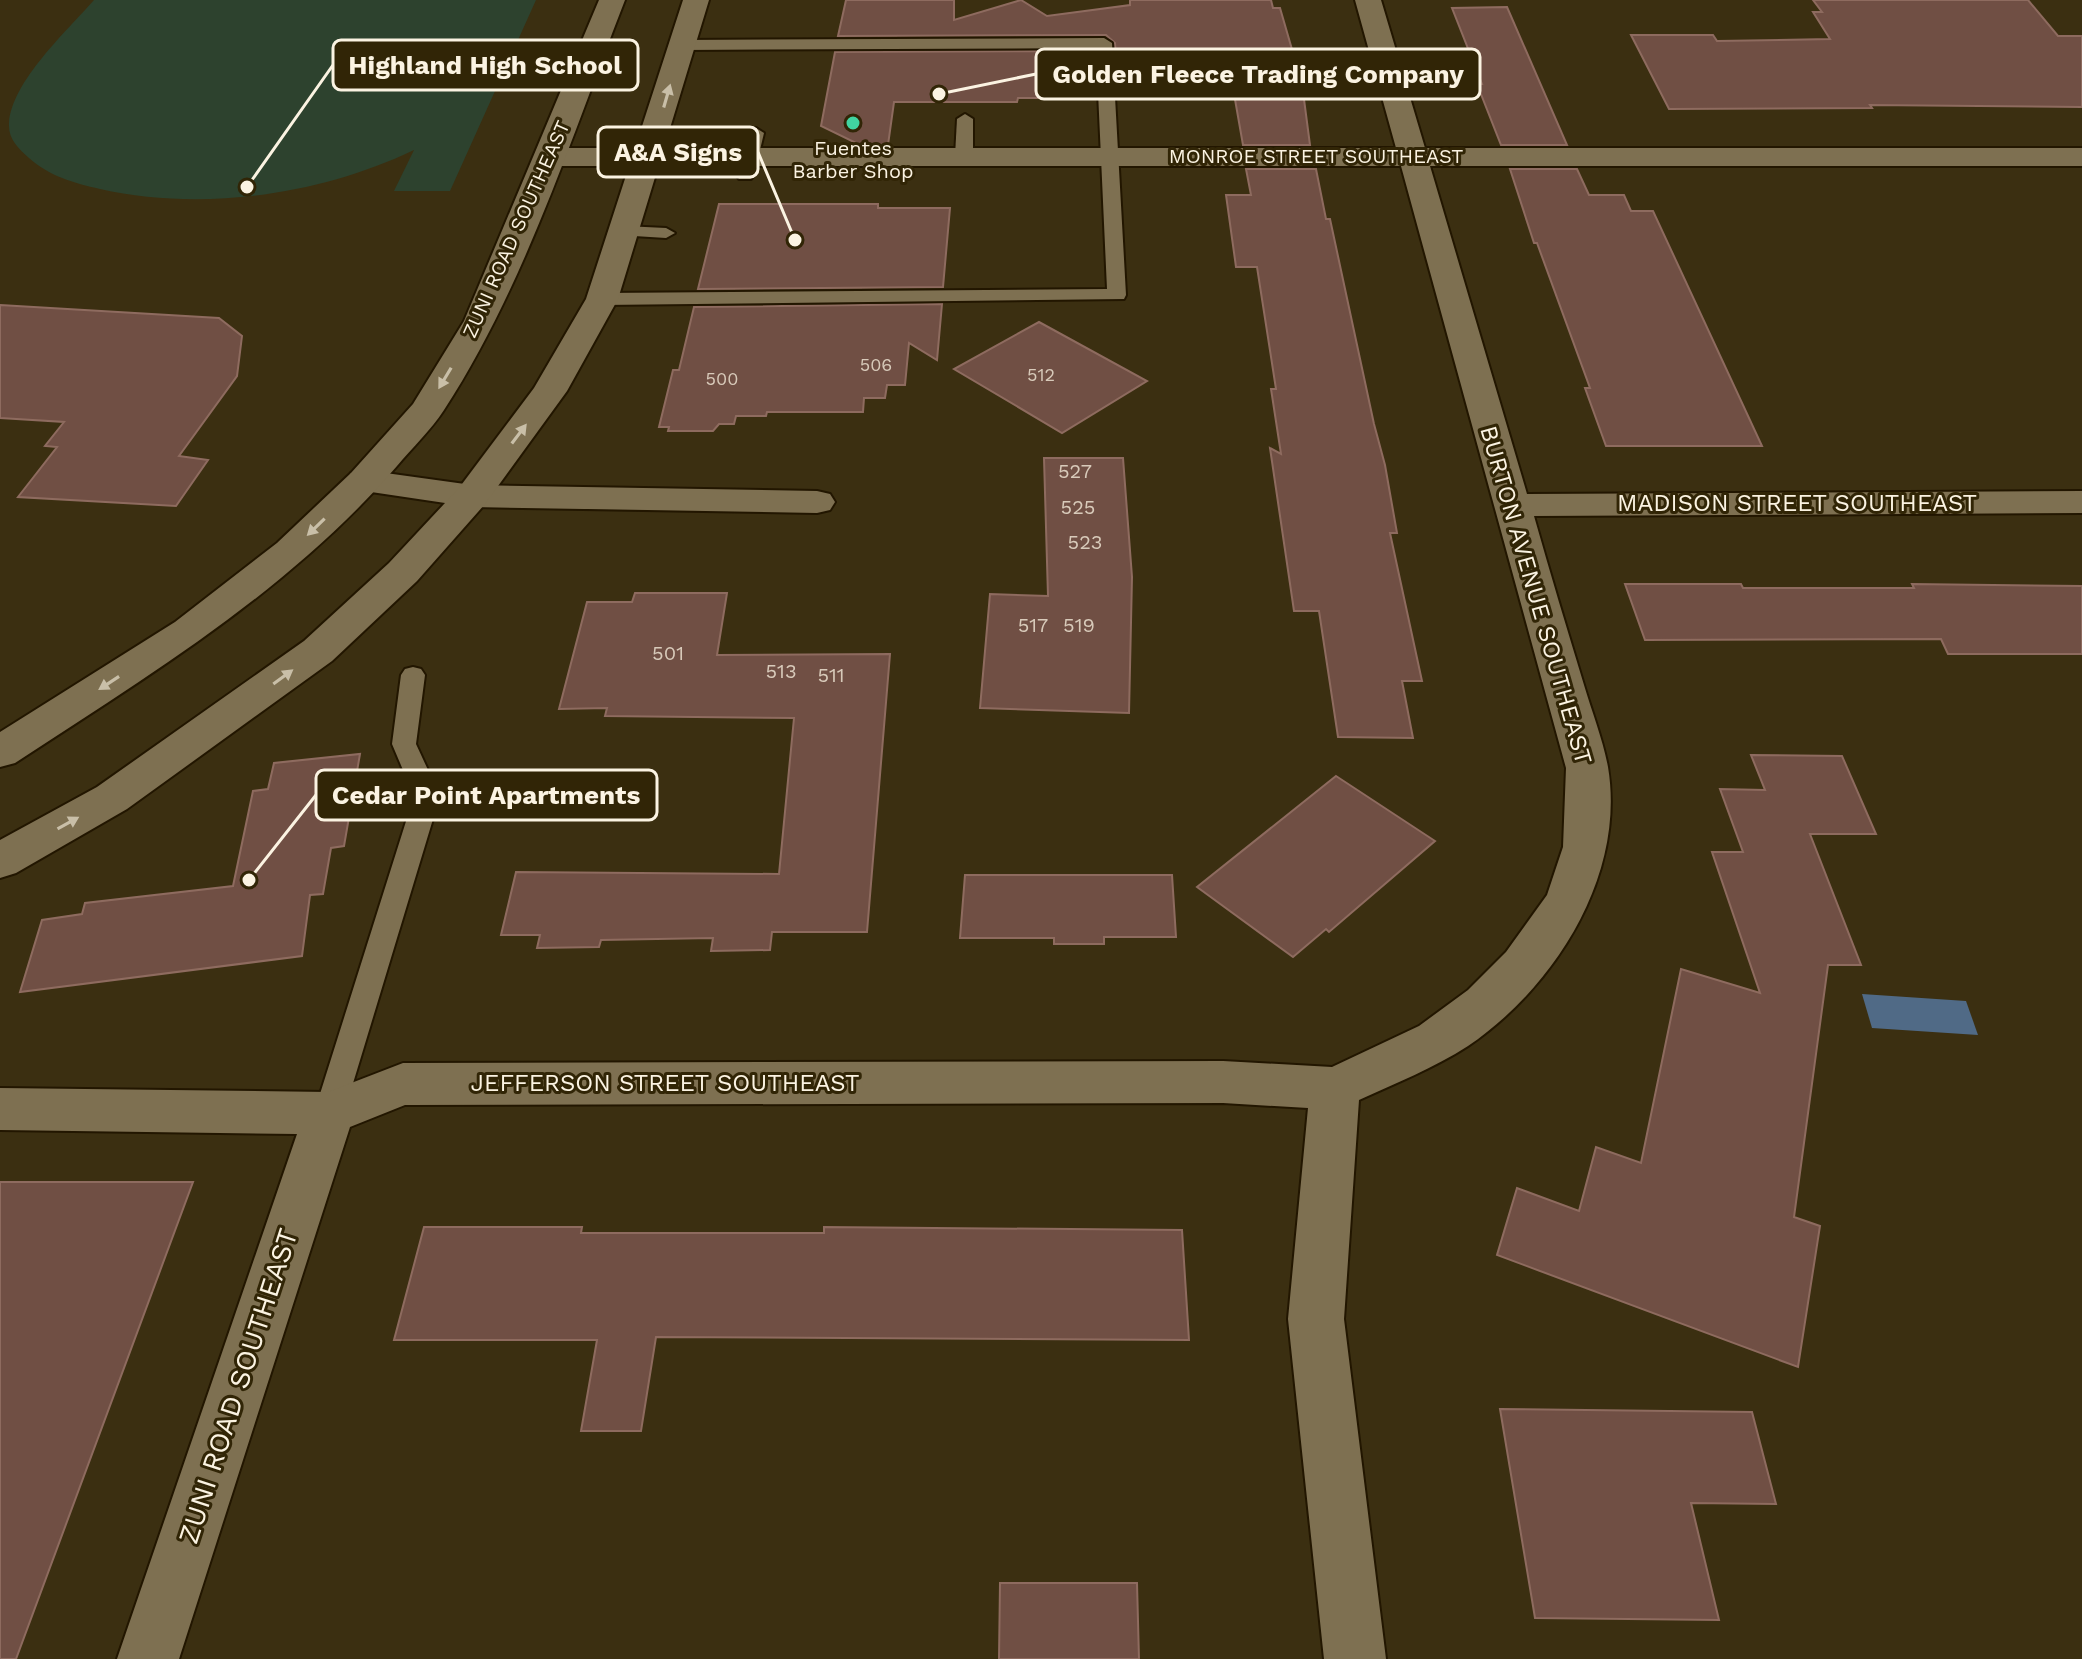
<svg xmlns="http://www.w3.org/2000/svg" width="2082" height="1659" font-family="'Work Sans',sans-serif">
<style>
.green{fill:#2d422e}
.water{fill:#506a86}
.building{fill:#704f44;stroke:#8e6b5f;stroke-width:2}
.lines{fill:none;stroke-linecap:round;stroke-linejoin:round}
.lane-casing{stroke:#221600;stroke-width:4}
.street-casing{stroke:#221600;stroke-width:4}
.secondary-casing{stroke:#221600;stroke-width:4}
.lane{fill:#7e7051;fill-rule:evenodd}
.street{fill:#7e7051;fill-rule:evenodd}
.secondary{fill:#7e7051;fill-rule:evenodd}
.oneway{fill:#c9bfa8}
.poi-dot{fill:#41d4a1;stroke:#312506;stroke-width:3}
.labels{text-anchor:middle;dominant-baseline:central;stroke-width:6;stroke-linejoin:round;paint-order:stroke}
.far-number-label{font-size:18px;fill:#d8caba}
.far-poi-label{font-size:20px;fill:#fbf3e2;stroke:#312506}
.far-street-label{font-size:20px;fill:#fbf3e2;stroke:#312506}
.number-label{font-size:20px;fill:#d8caba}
.street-label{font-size:24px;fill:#fbf3e2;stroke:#312506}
.near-street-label{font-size:28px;fill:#fbf3e2;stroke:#312506}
.leader{fill:none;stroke:#fbf3e2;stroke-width:3}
.callout-dot{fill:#fbf3e2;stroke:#312506;stroke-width:3}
.callout{fill:#312506;stroke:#fbf3e2;stroke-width:3}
.callout-label{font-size:26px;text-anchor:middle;font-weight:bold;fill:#fbf3e2}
</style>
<rect width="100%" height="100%" fill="#3b2f11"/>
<path class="green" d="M94 0H536L450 191H394L414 150C320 195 202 212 100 189 74 183 49 176 29 158 18 148 8 139 9 123 12 81 67 31 94 0Z"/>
<polygon class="water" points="1862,994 1966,1001 1978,1035 1872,1028"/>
<g class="building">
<polygon points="846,0 954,0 954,20 1021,0 1047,16 1130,5 1130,0 1271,0 1273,8 1280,8 1302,84 1310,145 1243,145 1233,88 1118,88 1115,43 1106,35 838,36"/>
<polygon points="1813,0 2028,0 2058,36 2082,36 2082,107 1870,105 1872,108 1669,109 1631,35 1713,35 1717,41 1830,39 1813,12 1822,12"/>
<polygon points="1507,7 1567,145 1501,145 1477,84 1482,84 1452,8"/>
<polygon points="1093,51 1095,88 1090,88 1090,98 1018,98 1017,102 894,102 888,145 860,145 821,126 835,52"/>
<polygon points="1246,169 1316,169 1326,219 1330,219 1374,424 1385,465 1397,533 1390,533 1422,681 1402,681 1413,738 1338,737 1319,611 1294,611 1270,448 1281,454 1271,389 1276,389 1257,267 1236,267 1226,195 1251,195"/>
<polygon points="1510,169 1577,169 1589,195 1624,195 1631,211 1653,211 1762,446 1606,446 1585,388 1590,388 1537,243 1534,243"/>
<polygon points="719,204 878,204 878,208 950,208 943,287 698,289"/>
<polygon points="942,304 937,360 909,343 905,385 887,385 885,398 864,398 863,412 767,412 766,416 736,416 734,424 719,424 713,431 668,431 669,427 659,427 673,370 679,370 694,307"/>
<polygon points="0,305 219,318 242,336 237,376 179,456 208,460 176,506 18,497 57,447 45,446 64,422 0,418"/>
<polygon points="1039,322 1147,381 1062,433 954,369"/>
<polygon points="1044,458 1123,458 1132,577 1129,713 980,708 990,594 1048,596"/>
<polygon points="1625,584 1741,584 1743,588 1914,588 1912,584 2082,586 2082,654 1948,654 1941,639 1645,640"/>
<polygon points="635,593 727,593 717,655 890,654 867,932 772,932 770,950 711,951 713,938 601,940 599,947 537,948 540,935 501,935 516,872 779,874 794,718 605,716 607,708 559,709 587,602 632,602"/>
<polygon points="360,754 344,846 331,848 323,894 310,895 302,956 20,992 42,920 82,914 85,903 233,886 253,791 268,789 274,763"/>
<polygon points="1751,755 1842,756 1876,834 1810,834 1861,965 1828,965 1794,1217 1820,1226 1798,1367 1497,1255 1517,1188 1579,1211 1596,1147 1641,1163 1681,969 1760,993 1712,852 1743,852 1720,789 1765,790"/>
<polygon points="1336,776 1435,841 1329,932 1326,929 1293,957 1197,887"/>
<polygon points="965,875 1172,875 1176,937 1104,937 1104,944 1054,944 1054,938 960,938"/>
<polygon points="0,1182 193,1182 16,1659 0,1659"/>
<polygon points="424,1227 582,1227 581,1233 824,1233 824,1227 1182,1230 1189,1340 656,1337 641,1431 581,1431 597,1340 394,1340"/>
<polygon points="1500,1409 1752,1412 1776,1504 1691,1503 1719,1620 1535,1618"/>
<polygon points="1000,1583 1137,1583 1139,1659 999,1659"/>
</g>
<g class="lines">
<defs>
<g id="lane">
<polygon points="1104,38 1112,43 1126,295 1124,299 602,305 593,299 602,293 1107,289 1096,48 682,50 674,45 682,40"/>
<polygon points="965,114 973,119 973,156 964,161 955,156 957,119"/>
<polygon points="756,128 764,133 754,175 751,179 739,179 736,175 748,133"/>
<polygon points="624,226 666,228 675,233 666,238 618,235 615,231 618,227"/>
<polygon points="413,667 421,669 425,675 416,744 440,796 344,1113 340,1122 329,1126 318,1122 314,1113 414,796 392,744 401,675 405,669"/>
</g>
<g id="street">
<path d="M1355 0H1381L1425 148H2082V166H1430L1527 494 2082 491V513L1534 516C1550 573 1567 629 1584 685 1592 712 1603 740 1608 767 1626 875 1555 987 1468 1046 1434 1068 1396 1083 1359 1100L1344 1319 1386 1659H1324L1288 1319 1308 1108 1223 1103 405 1105 350 1127 179 1659H117L297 1134 0 1130V1088L328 1092 403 1063 1223 1061 1332 1067 1419 1026 1468 990 1506 952 1547 895 1563 847 1566 768 1401 166H550L540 163 536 157 540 151 550 148H1396Z"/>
<polygon points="364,470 472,485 817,491 830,494 835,502 830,510 817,513 472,507 351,489 346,481 351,473"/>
</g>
<g id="secondary">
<path d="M599 0H625C571 138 525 285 444 410 431 430 412 448 397 466 290 590 151 674 15 763L0 767V732L175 622 277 543 351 473 413 404 464 321Z"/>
<polygon points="683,0 709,0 618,299 567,391 485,504 417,581 332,661 127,809 16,873 0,878 0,840 97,787 304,641 389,563 459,488 534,388 586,299"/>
</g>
</defs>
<use href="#lane" class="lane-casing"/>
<use href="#street" class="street-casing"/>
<use href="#secondary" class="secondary-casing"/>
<use href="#lane" class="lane"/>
<use href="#street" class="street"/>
<use href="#secondary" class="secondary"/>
</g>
<defs><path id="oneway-solid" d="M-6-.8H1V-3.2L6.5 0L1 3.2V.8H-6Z" transform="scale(2)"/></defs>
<g class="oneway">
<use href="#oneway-solid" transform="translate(667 96) rotate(-74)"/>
<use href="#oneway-solid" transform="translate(445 378) rotate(121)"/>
<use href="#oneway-solid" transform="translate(519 434) rotate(-53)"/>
<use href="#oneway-solid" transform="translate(316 527) rotate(136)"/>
<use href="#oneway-solid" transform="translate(283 677) rotate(-36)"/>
<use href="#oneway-solid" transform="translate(109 683) rotate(147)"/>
<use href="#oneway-solid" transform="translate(68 823) rotate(-29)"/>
</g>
<circle class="poi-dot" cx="853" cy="123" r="8"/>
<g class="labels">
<g class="far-number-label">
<text x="876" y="364">506</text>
<text x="1041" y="374">512</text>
<text x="722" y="378">500</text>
</g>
<g class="far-poi-label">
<text x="853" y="148">Fuentes<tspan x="853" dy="23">Barber Shop</tspan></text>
</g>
<g class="far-street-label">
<text x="1316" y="156">MONROE STREET SOUTHEAST</text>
<text transform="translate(516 229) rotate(-66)">ZUNI ROAD SOUTHEAST</text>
</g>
<g class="number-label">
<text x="1075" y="471">527</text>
<text x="1078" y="507">525</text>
<text x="1085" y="542">523</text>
<text x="1033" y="625">517</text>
<text x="1079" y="625">519</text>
<text x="668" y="653">501</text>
<text x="781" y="671">513</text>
<text x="831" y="675">511</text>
</g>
<g class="street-label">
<text x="1797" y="503">MADISON STREET SOUTHEAST</text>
<text transform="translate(1536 595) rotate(74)">BURTON AVENUE SOUTHEAST</text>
<text x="665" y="1083">JEFFERSON STREET SOUTHEAST</text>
</g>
<g class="near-street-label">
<text transform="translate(238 1386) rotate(-72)">ZUNI ROAD SOUTHEAST</text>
</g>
</g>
<path class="leader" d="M247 187L333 65M939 94L1036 74M795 240L758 152M249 880L316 795"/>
<g class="callout-dot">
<circle cx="247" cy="187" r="8"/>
<circle cx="939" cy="94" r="8"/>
<circle cx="795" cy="240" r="8"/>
<circle cx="249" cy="880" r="8"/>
</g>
<g class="callout">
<rect x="333" y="40" width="305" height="50" rx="8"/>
<rect x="1036" y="49" width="444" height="50" rx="8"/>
<rect x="598" y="127" width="160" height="50" rx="8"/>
<rect x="316" y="770" width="341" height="50" rx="8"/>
</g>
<g class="callout-label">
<text x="485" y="74">Highland High School</text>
<text x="1258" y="83">Golden Fleece Trading Company</text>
<text x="678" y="161">A&amp;A Signs</text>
<text x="486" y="804">Cedar Point Apartments</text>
</g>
</svg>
